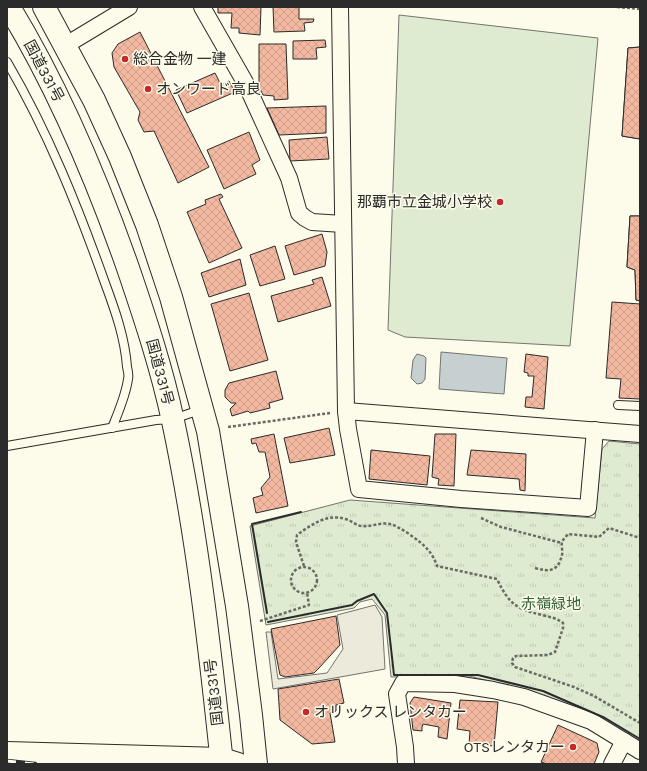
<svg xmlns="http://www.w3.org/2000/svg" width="647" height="771" font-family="Karla,'Noto Sans JP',sans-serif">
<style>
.grass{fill:#deebd1;stroke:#74746e}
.park{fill:url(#park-tufts);stroke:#74746e}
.parking{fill:#eceadb;stroke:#74746e}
.water{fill:#c7d0d0;stroke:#74746e}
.building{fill:url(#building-cross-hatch);stroke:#2b2b2b}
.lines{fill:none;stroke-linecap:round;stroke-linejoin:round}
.lane-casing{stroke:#2b2b2b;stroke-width:10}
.street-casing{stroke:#2b2b2b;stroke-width:18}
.secondary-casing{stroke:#2b2b2b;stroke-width:24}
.highway-casing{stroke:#2b2b2b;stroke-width:24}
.path{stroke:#6a6964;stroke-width:2.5;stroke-dasharray:3 2;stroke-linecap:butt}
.lane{stroke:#fdfbea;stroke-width:8}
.street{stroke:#fdfbea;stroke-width:16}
.secondary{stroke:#fdfbea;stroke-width:22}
.highway{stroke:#fdfbea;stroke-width:22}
.rail-casing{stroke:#2b2b2b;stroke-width:4.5}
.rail{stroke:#fdfbea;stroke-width:3;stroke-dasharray:9;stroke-linecap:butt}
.wall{stroke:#2b2b2b;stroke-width:2}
.poi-dot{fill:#c62828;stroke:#fdfbea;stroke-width:1.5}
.labels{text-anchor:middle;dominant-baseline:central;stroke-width:3;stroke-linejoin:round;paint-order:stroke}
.poi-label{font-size:15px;fill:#2b2b2b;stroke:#fdfbea;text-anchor:start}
.street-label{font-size:15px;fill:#2b2b2b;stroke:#fdfbea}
.park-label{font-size:15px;fill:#34623c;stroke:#fdfbea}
</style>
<defs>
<pattern id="park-tufts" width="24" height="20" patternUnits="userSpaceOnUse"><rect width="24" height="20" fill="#deebd1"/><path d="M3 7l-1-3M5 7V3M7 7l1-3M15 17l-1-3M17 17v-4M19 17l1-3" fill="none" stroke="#bfcab4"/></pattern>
<pattern id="building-cross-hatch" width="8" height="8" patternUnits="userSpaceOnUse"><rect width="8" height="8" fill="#f2b8a0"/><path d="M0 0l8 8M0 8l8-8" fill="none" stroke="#d09e8a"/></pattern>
</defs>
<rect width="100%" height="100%" fill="#fdfbea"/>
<polygon class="grass" points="399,15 598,38 570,346 405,337 388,330"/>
<polygon class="park" points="609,441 640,444 640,741 586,711 536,693 469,676 391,677 385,615 372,599 360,602 354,608 266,625 250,526 350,500 595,518 602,449"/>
<polygon class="parking" points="375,605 382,617 385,669 273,689 266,632 271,632 278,679 327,673 343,649 337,615"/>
<g class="water">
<polygon points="441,352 507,358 504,394 439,389"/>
<polygon points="417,354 424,356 426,358 425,379 422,383 417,384 411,378 413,360"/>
</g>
<g class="building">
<polygon points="218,7 261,7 260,35 239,33 239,28 231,28 232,13 218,13"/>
<polygon points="273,7 299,7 299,19 314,19 313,22 304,23 305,31 274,32"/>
<polygon points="140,32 209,167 178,183 154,131 144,132 138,120 140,112 114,67 112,53 118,44"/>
<polygon points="325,40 326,47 316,48 317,59 293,59 293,41"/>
<polygon points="259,44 286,44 288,99 274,100 274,96 263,95 259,87"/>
<polygon points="640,47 640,139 622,136 628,48"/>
<polygon points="640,47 640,139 622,136 628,48"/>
<polygon points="215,73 221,85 229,81 235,92 187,113 176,90"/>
<polygon points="326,106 326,133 279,135 267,108"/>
<polygon points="249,132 260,160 252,165 256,174 224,189 207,150"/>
<polygon points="327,137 329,159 290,161 289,140"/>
<polygon points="221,194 223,197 219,199 242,248 209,263 187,212 206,204 205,200"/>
<polygon points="630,216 640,216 640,301 636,300 635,270 627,267"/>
<polygon points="630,216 640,216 640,301 636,300 635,270 627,267"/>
<polygon points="322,234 327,252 325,266 294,275 285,246"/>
<polygon points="275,246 285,279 260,286 250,255"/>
<polygon points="240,259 246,285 209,297 201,273"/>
<polygon points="322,277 331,306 278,322 271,296 314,284 312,280"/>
<polygon points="249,293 268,360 230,371 211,304"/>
<polygon points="612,302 640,304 640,399 619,398 621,379 606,378"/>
<polygon points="526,354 548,357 544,409 525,407 526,397 532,397 534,376 528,376 528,373 524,372"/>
<polygon points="276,371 283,399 269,403 270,408 250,413 248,411 232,416 230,409 236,403 231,403 225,397 225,390 229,383"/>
<polygon points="329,428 335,455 290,463 284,438"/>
<polygon points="274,434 288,506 256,513 253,498 263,495 261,488 270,477 265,452 259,452 256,443 252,444 251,439"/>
<polygon points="435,434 456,434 454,486 438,485 439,479 432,477"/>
<polygon points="371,450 430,456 427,485 369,479"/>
<polygon points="471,450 526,454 525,491 520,490 519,479 467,475"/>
<polygon points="336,616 340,645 319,668 314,673 285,677 280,675 271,629"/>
<polygon points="339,679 344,703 336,705 336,711 330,713 335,742 312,744 280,720 278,689"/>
<polygon points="414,697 451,703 447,739 438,737 439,727 423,724 422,727 422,731 413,730 410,703"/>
<polygon points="460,700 498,702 494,746 469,744 470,731 457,729"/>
<polygon points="558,725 597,743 599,752 594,764 547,764 541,762"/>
</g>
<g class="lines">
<defs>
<g id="lane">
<path d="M7 62C48 132 78 207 105 283 115 310 125 338 127 367 128 371 129 376 128 379 126 395 118 413 112 428"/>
<polyline points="618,405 640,406"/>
<polyline points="7,446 156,420 173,419 200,410"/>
</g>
<g id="street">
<polyline points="202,7 246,84 289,178 299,213 305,218 312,222 343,224"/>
<polyline points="340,7 346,411 348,429 359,489 461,499 588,508 595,430"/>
<polyline points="66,45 129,7"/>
<polyline points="346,411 640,434"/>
<polyline points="406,764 405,747 397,694 403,683 455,684 493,690 524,697 591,721 640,751"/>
<polyline points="612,764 624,741"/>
</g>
<polyline id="secondary" points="7,753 222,759 238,764"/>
<g id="highway">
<path d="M9 7C59 89 96 177 128 268 145 318 162 369 173 421 197 534 210 649 222 764"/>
<polyline points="44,7 94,100 120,157 147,225 171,297 208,431 237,606 251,715 256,764"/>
</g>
</defs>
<use href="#lane" class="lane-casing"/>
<use href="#street" class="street-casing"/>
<use href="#secondary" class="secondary-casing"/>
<use href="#highway" class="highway-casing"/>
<g class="path">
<polyline points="617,7 640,9"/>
<polyline points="228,427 330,413"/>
<polyline points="481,518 501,527 562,543"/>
<path d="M304 566 296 542 297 535C311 525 327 513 345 519 351 520 356 526 362 526 371 527 381 522 390 524 399 526 422 542 428 550 432 554 435 560 437 566L497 579C509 604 516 609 542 615 550 617 557 618 563 623V628L555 652 548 655 516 656 513 658 512 663 515 667 574 687 594 696 640 723"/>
<circle cx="304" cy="580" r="13"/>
<path d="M535 568C549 572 558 572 562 555 563 551 561 546 562 542 563 539 566 537 568 534L599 537 609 528 640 538"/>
<polyline points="260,621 309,605 307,592"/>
</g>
<use href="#lane" class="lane"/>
<use href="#street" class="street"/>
<use href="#secondary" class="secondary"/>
<use href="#highway" class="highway"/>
<defs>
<polyline id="rail" points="7,761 35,764"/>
</defs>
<use href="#rail" class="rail-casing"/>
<use href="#rail" class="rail"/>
<g class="wall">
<polyline points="267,613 252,524 301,512"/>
<polyline points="268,622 352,605 357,601 374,594 387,613 394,675 478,675 543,691 605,718 640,739"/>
</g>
</g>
<g class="poi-dot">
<circle cx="125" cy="59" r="4"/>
<circle cx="148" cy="89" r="4"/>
<circle cx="500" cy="202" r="4"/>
<circle cx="306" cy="712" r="4"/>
<circle cx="573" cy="747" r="4"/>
</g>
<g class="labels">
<g class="poi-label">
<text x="133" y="59">総合金物 一建</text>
<text x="156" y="89">オンワード高良</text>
<text x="492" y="202" text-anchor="end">那覇市立金城小学校</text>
<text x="314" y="712">オリックス レンタカー</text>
<text x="565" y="747" text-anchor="end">OTSレンタカー</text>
</g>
<g class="street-label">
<text transform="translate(44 71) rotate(62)">国道331号</text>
<text transform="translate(160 372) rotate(75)">国道331号</text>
<text transform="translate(214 692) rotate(-97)">国道331号</text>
</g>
<g class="park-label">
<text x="551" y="604">赤嶺緑地</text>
</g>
</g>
<rect width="647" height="771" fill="none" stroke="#2b2b2b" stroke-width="16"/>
</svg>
